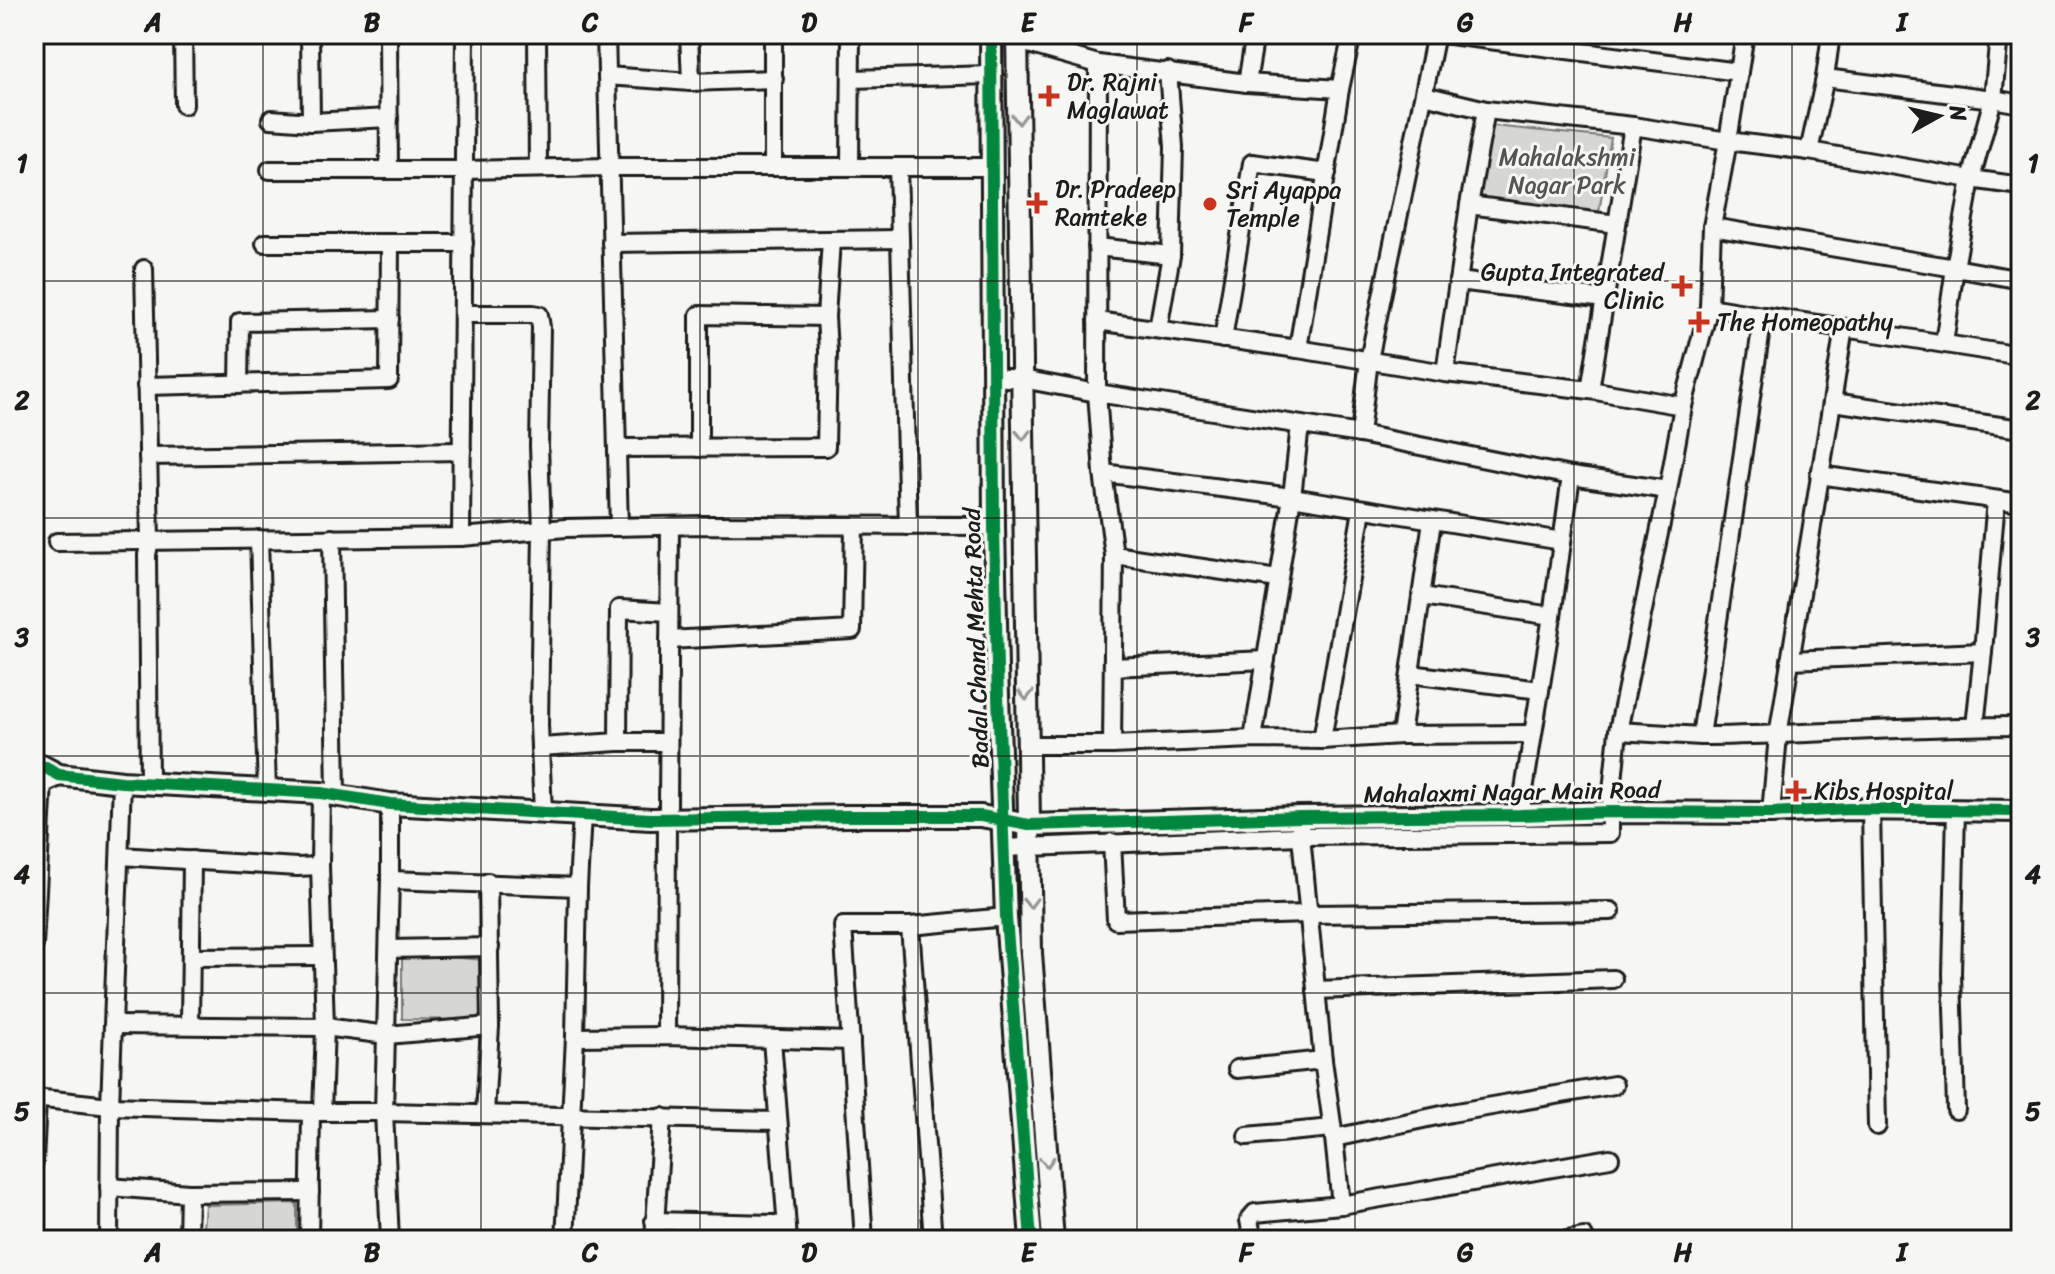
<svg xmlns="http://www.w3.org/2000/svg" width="2055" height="1274" font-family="Sriracha,sans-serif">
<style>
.green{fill:#d6d6d2;stroke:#797977;stroke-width:2}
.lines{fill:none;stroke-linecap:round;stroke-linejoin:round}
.minor-casing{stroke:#1c1c1c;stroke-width:22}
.tertiary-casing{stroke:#1c1c1c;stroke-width:26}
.minor{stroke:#f6f6f2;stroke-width:16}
.tertiary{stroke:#f6f6f2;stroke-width:20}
.cycleway-casing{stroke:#f6f6f2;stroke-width:17}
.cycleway{stroke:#00873e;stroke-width:12}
.oneway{stroke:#949492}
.grid{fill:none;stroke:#1c1c1c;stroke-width:2;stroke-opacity:0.55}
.poi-dot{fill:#c8321e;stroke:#f6f6f2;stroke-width:3}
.labels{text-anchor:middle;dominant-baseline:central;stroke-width:6;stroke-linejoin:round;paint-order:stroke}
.poi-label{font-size:24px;fill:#1c1c1c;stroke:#f6f6f2;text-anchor:start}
.park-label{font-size:24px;fill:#545453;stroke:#f6f6f2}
.street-label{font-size:24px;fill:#1c1c1c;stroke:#f6f6f2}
.neatline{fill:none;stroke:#1c1c1c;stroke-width:3}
.grid-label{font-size:26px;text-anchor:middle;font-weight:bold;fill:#1c1c1c}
</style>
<rect width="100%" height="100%" fill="#f6f6f2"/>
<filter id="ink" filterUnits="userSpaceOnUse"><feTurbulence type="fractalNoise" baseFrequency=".0125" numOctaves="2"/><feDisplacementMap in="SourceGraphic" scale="16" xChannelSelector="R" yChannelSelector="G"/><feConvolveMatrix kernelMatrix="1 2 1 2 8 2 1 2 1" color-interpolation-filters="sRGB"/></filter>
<g filter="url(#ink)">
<g class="green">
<polygon points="1493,126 1611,138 1599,212 1478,199"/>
<polygon points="402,953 484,960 483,1020 402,1019"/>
<polygon points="297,1203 297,1240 202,1240 205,1205"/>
</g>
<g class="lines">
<defs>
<g id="minor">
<polyline points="183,34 184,105"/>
<polyline points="310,34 311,122"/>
<polyline points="388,34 389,170"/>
<polyline points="537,34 538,168"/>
<polyline points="606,34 619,527"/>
<polyline points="689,34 691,82"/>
<polyline points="773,34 773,167"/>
<polyline points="1442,34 1739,72"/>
<polyline points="1831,34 1825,78 1993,99 2021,104"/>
<polyline points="1999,34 1993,99 1971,179 2021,186"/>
<polyline points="1018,41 1098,64 1247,83 1340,89"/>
<polyline points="1098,64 1097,393 1103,473 1114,555 1112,745"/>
<polyline points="607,76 691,82 774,79"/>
<polyline points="851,79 991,75"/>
<polyline points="1247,83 1255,34"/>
<polyline points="1424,95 1486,110 1633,126 1728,141 1809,151 1971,179 1955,268 1712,227"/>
<polyline points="271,119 311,122 389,118"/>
<polyline points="1809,151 1825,78"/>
<polyline points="850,167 851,34"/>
<polyline points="898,167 908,526"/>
<polyline points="270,170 464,170 609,167 991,167"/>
<polyline points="1469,205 1617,224"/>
<polyline points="265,243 464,243"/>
<polyline points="611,243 900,239"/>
<polyline points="1097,247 1171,255"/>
<polyline points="144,269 150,540 147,555 149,783"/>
<polyline points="1458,281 1605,299"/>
<polyline points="463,314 533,314 539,315 541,327 539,446 542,530 539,725 543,812"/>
<polyline points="1763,316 1844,328 1778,736 1771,813"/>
<polyline points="1097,321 1298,349 1445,373 1590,390 1683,406"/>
<polyline points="1844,328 2021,356"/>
<polyline points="1158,329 1171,255 1174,147 1168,71"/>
<polyline points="1223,339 1252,163 1327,173"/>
<polyline points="1944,343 1955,268 2021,280"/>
<polyline points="1298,349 1340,89 1352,34"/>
<polyline points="1445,373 1469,205 1486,110"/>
<polyline points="993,377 1022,379 1097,393 1360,434 1571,476 1668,490"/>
<polyline points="239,384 240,322 390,319"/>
<polyline points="146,386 389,380 390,243"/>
<polyline points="1590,390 1633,126"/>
<polyline points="1833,402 2021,429"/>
<polyline points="1360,434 1369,360 1436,34"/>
<polyline points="617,448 826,447 828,351 826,317 831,240"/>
<polyline points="699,448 699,315 826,317"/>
<polyline points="148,456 462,451"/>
<polyline points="1103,473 1292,497 1562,541"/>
<polyline points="1819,475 2021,503"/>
<polyline points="461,537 465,34"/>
<polyline points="332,538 336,796"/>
<polyline points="259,539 267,790"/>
<polyline points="57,542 461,537 566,528 704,525 994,526"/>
<polyline points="1114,555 1278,579"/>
<polyline points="1422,596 1552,616"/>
<polyline points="669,640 852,630 854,526"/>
<polyline points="1790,660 1983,652 1996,500"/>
<polyline points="1113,667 1266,660"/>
<polyline points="1410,674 1540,690"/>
<polyline points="1975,726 1983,652"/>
<polyline points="1618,731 1701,736 1763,316 1709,307"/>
<polyline points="1401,735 1432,521"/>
<path d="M1701 736C1808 735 1914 726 2021 726"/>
<polyline points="1253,739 1292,497 1300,425"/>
<polyline points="1322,740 1362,510"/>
<polyline points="668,742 618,742 619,609 669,612"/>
<polyline points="1027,745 1112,745 1253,739 1322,740 1401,735 1532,734"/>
<polyline points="540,747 618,742"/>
<polyline points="321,793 320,866 325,1027 322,1112"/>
<polyline points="668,807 670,526"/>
<polyline points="1871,809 1877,1126"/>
<polyline points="1956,810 1952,973 1956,1110"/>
<polyline points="1520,815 1552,616 1571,476"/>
<polyline points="1300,826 1323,1060 1334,1138 1341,1205"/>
<polyline points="1112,842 1116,920 1307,914 1611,911"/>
<polyline points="1004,848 1300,836 1610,833 1610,812 1618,731 1668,490 1683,406 1709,307 1712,227 1728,141 1745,34"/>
<polyline points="120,856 297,867 320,866"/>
<polyline points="390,880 578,887"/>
<polyline points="910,926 933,1240"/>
<polyline points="34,945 43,782"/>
<polyline points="389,949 490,947"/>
<polyline points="191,957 322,956"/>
<polyline points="1316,990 1613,979"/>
<polyline points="190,1024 192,860"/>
<polyline points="114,1025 325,1027 387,1035 490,1026"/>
<polyline points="666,1036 667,818"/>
<polyline points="575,1037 666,1036 851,1041"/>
<polyline points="772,1040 788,1240"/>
<polyline points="1237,1069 1323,1060"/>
<polyline points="34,1098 110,1106 311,1112 384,1112 778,1121"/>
<polyline points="485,1114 490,1026 488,882"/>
<polyline points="1247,1136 1332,1128"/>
<polyline points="1334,1138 1451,1113 1614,1085"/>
<polyline points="34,1162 37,1100"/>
<polyline points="109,1187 189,1193 310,1192"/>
<polyline points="654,1221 774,1224 787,1227"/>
<polyline points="109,1240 110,1106 122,782"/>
<polyline points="188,1240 189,1193"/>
<polyline points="309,1240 311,1112"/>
<polyline points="390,1240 384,1112 390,880 390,804"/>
<polyline points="565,1240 575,1037 578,887 582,814"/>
<polyline points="654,1240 662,1117"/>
<polyline points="864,1240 843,926 910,926 1006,917"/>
<polyline points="1253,1240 1249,1220 1255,1213 1341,1205 1610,1158"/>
<polyline points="1567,1240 1584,1237"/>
</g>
<g id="tertiary">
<polyline points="991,34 994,526 997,668 1006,917 1031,1240"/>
<polyline points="1017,34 1031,953 1053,1240"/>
<polyline points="34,766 42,766 59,775 122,782 321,793 390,804 651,819 847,816 981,816 1029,825 1300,817 1520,815 1610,812 1771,813 1849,809 2021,811"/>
<polyline points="34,782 43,782 59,775"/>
</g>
</defs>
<use href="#minor" class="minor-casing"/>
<use href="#tertiary" class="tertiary-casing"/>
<use href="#minor" class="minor"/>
<use href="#tertiary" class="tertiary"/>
<defs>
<g id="cycleway">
<polyline points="991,34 994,526 997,668 1006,917 1031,1240"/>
<polyline points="34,766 42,766 59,775 122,782 321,793 390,804 651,819 847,816 981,816 1029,825 1300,817 1520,815 1610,812 1771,813 1849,809 2021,811"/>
</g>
</defs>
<use href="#cycleway" class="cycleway-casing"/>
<use href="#cycleway" class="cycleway"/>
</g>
<defs><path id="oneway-chevron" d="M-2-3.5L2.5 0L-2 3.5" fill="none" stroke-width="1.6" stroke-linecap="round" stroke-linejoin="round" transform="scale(2)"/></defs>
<g class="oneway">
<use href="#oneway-chevron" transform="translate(1019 119) rotate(89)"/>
<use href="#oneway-chevron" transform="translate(1023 435) rotate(89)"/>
<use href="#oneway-chevron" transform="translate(1026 695) rotate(89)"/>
<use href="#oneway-chevron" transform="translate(1030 903) rotate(89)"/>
<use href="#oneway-chevron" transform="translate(1047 1162) rotate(86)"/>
</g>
</g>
<path class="grid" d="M263 34V1240M481 34V1240M700 34V1240M918 34V1240M1137 34V1240M1355 34V1240M1574 34V1240M1792 34V1240M34 281H2021M34 518H2021M34 756H2021M34 993H2021"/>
<g class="poi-dot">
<path d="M1045 84h8v8h8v8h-8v8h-8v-8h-8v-8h8z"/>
<path d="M1033 191h8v8h8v8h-8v8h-8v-8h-8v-8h8z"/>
<circle cx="1210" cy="204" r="8"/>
<path d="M1678 274h8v8h8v8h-8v8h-8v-8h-8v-8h8z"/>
<path d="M1695 310h8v8h8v8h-8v8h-8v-8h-8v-8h8z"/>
<path d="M1792 779h8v8h8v8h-8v8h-8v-8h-8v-8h8z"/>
</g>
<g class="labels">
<g class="poi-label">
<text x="1067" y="82">Dr. Rajni<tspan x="1067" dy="28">Maglawat</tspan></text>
<text x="1055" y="189">Dr. Pradeep<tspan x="1055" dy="28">Ramteke</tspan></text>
<text x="1226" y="190">Sri Ayappa<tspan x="1226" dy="28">Temple</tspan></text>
<text x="1664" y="272" text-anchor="end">Gupta Integrated<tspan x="1664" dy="28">Clinic</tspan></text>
<text x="1717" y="322">The Homeopathy</text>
<text x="1814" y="791">Kibs Hospital</text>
</g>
<g class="park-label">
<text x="1567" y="157">Mahalakshmi<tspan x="1567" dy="28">Nagar Park</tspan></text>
</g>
<g class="street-label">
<text transform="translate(976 638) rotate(-92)">Badal Chand Mehta Road</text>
<text transform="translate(1512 792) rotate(-1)">Mahalaxmi Nagar Main Road</text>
</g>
</g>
<rect width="2055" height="1274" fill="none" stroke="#f6f6f2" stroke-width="88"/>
<g transform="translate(1939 116) rotate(82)" stroke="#f6f6f2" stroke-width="6" paint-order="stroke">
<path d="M0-6L14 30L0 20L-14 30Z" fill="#1c1c1c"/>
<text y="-12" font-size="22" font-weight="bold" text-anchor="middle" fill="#1c1c1c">N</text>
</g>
<rect x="44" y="44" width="1967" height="1186" class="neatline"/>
<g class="grid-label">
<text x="153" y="31">A</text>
<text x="372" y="31">B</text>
<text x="590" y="31">C</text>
<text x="809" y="31">D</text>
<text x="1028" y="31">E</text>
<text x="1246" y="31">F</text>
<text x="1465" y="31">G</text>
<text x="1683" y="31">H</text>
<text x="1902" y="31">I</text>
<text x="22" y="172">1</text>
<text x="2033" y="172">1</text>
<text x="22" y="409">2</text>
<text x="2033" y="409">2</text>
<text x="22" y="646">3</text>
<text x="2033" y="646">3</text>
<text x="22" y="883">4</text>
<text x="2033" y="883">4</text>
<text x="22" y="1120">5</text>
<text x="2033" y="1120">5</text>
<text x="153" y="1261">A</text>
<text x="372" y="1261">B</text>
<text x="590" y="1261">C</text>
<text x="809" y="1261">D</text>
<text x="1028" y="1261">E</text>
<text x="1246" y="1261">F</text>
<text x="1465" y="1261">G</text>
<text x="1683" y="1261">H</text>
<text x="1902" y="1261">I</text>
</g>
</svg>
